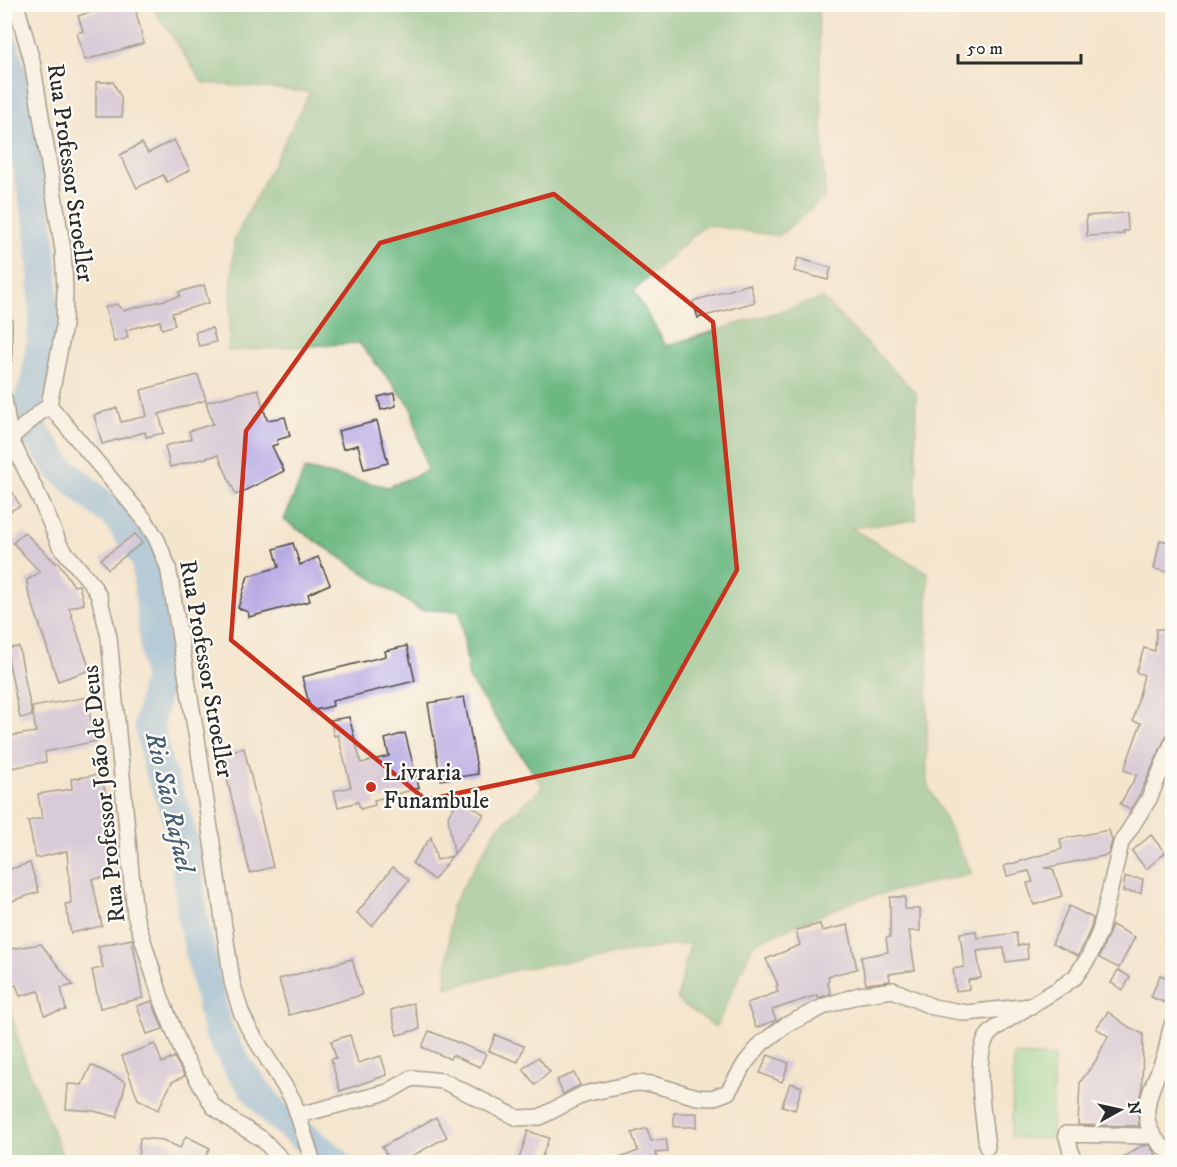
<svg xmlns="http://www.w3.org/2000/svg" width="1177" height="1167" font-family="'IM FELL DW Pica',serif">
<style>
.green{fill:#86d899;stroke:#588262;stroke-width:1.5}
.forest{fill:#6cb881;stroke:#4c7256;stroke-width:1.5}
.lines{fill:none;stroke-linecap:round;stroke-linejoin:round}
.river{stroke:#6daadf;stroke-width:30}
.building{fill:#b7aae3}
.street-casing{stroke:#494743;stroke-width:18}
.street{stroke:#fff;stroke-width:15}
.marked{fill:none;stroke:#c8321e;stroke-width:4.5;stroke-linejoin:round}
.poi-dot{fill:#c8321e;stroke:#fdfcf7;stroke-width:2}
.labels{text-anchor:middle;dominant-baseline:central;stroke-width:4.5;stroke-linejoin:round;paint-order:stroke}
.street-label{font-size:24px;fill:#2b2b2b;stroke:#fdfcf7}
.poi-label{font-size:24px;fill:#2b2b2b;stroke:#fdfcf7;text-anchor:start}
.water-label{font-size:26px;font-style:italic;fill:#455e73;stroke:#fdfcf7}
</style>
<rect width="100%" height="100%" fill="#fdfcf7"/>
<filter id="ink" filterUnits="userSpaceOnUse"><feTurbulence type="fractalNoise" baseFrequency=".0167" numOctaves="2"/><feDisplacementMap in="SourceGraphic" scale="12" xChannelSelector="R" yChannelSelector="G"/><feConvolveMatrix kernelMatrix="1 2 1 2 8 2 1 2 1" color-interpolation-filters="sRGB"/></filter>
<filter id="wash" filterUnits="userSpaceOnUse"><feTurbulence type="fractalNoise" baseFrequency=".008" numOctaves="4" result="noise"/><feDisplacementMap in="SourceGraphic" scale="24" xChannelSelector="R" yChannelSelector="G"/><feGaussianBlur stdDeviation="1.35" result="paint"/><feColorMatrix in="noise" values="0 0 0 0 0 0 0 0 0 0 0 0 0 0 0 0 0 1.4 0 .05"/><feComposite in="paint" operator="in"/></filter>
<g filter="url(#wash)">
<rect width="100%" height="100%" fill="#f4e5cd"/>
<polygon class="green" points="1014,1055 1054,1057 1051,1139 1011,1137"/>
<g class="forest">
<polygon points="151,5 818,5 825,197 779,236 705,225 634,291 666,346 822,298 916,393 916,520 851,528 928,573 927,783 972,873 857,900 754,943 716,1027 677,1000 690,943 525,968 446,988 451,907 497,828 543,787 469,679 460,611 420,610 284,520 305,469 388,487 427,471 411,406 359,343 228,351 234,240 310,92 203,83"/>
<polygon points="4,987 21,1050 65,1162 5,1162"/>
</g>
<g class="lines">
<polyline class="river" points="4,47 22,114 27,164 38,221 43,273 44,321 36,380 27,406 33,430 60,468 118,518 146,559 158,678 149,725 158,766 174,806 185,850 193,921 218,1031 240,1070 275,1114 336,1162"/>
</g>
<g id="blocks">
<g class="building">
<polygon points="110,4 134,4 144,43 85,60 77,33 83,31 78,16 111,6"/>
<polygon points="96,82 113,82 121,97 122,117 96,117"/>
<polygon points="174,140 190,170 167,182 163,175 137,188 120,155 142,143 148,153"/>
<polygon points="1127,213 1128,231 1123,231 1124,234 1087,236 1086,216"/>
<polygon points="798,258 831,268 828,280 794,271"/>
<polygon points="750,284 755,302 698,318 693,301"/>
<polygon points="204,285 209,303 172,313 175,325 162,329 160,321 126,330 128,338 114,342 105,307 117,304 123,311 180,296 179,292"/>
<polygon points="212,328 216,342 199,346 195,332"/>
<polygon points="198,375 206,400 159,414 164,433 146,437 145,432 102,444 94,415 117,408 121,422 147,416 141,390"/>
<polygon points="258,389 267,420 285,417 290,436 277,440 278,444 272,446 284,471 236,495 218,455 170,467 165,446 191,439 189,431 213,424 206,402"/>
<polygon points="394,393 396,406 381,410 378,397"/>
<polygon points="377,421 388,463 364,469 358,445 343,449 338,431"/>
<polygon points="4,477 20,506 4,514"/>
<polygon points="24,532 56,563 58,562 74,586 79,585 84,604 69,608 90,670 58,681 28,590 27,580 40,572 13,543"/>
<polygon points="135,534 142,543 108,569 101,559"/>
<polygon points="1160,540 1173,543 1173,573 1154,569"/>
<polygon points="293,543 300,565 318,557 330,584 308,594 310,601 249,617 248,612 238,608 248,576 279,567 274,549"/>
<polygon points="1156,629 1173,630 1173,721 1140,794 1130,810 1120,804 1137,775 1124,770 1141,723 1133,721 1144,675 1136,672 1144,648 1155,651"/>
<polygon points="407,646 415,681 332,701 333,706 311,711 302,677 386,656 385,651"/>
<polygon points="19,647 32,716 20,718 6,648"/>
<polygon points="87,697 91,722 97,721 101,740 45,752 46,762 4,769 4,737 36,732 32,707"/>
<polygon points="464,697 478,774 441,780 428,703"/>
<polygon points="349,717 361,763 389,756 385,739 405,733 419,788 374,800 375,805 360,809 358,802 338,807 334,791 351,787 338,735 334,736 330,720"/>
<polygon points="244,748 273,867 250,873 221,754"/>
<polygon points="102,774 108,811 112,877 92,879 102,926 71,933 65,904 71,903 67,851 36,858 28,821 42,818 38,794 72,789 71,779"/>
<polygon points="461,797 484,815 454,854 448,816"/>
<polygon points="1109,830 1112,841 1108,855 1044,868 1053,869 1062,896 1034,905 1027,883 1033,882 1029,871 1007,876 1004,866 1062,849 1060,839"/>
<polygon points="1151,835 1165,853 1146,869 1132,851"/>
<polygon points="431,837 437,860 452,856 434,880 412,863"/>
<polygon points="30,863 39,892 12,901 4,878 4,871"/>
<polygon points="393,867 409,880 372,926 357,913"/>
<polygon points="1125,877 1143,879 1141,893 1123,891"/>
<polygon points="890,897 905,897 905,909 920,909 920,931 909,931 915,970 889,974 890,981 866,984 861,957 888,952 886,938 890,937"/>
<polygon points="1069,906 1093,918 1091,928 1078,956 1052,944"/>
<polygon points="820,924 822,931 848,925 857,969 828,976 829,981 827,982 831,994 818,998 817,995 772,1010 776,1020 756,1028 747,1003 778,992 776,986 778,985 766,959 800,945 796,930"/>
<polygon points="1112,925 1135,937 1119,968 1099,958"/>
<polygon points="976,931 977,938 1016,933 1018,946 1027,944 1028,959 1006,962 1004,948 977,951 981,978 968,980 969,989 956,991 953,969 964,967 960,933"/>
<polygon points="132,939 143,998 100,1008 92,970 103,968 98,946"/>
<polygon points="41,944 73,985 61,988 66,1010 44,1015 39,991 20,996 16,985 4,987 4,950"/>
<polygon points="352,959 362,995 289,1015 279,979"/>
<polygon points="1118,970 1130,977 1123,990 1111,983"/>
<polygon points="1160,975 1173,980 1173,1006 1151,997"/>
<polygon points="152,1001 163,1029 147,1034 137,1006"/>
<polygon points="413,1003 420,1029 397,1035 391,1010"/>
<polygon points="1108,1012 1129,1027 1143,1034 1142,1087 1137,1110 1139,1126 1078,1125 1080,1082 1095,1062 1108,1036 1096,1028"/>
<polygon points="429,1031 486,1054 480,1067 452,1055 450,1059 422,1047"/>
<polygon points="350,1035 358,1063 381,1056 387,1075 340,1091 331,1059 336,1058 331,1041"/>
<polygon points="495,1035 524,1046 518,1062 489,1051"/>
<polygon points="155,1044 162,1063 174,1057 185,1076 172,1082 158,1110 138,1099 122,1056"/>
<polygon points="768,1055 789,1063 782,1082 760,1073"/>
<polygon points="538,1057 550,1072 535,1085 523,1069"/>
<polygon points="91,1065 126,1082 117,1117 94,1111 66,1109 68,1084 82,1085"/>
<polygon points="574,1073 580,1085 563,1094 557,1080"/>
<polygon points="790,1083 802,1087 795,1110 782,1106"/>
<rect x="674" y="1113" width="23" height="14"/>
<polygon points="436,1117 447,1137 401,1162 391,1162 382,1147"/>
<polygon points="647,1128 651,1141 666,1139 668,1152 655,1153 659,1162 612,1162 612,1161 638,1151 632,1133"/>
<polygon points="528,1131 549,1138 540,1162 518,1162"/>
<polygon points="186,1136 210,1148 204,1160 210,1162 158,1162 159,1160 138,1159 140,1138 163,1140 180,1148"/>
<polygon points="1149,1145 1161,1162 1117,1162 1141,1146"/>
</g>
</g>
</g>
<g filter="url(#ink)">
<use href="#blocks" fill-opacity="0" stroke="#494743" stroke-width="1.5"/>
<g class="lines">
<defs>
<g id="street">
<polyline points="16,4 32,61 63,250 65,289 64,326 49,405 145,520 157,540 168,567 198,745 232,982 241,1012 248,1027 293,1100 313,1162"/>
<polyline points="4,322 4,358"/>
<polyline points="4,398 10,438 42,503 60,546 92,584 99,596 109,637 135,915 161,998 184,1056 213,1106 234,1122 262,1139 284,1162"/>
<polyline points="10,438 49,405"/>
<path d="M1172 1025C1168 1036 1168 1047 1164 1058 1149 1095 1131 1126 1172 1154"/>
<polyline points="299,1115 388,1092 412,1078 443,1081 518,1118 540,1117 584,1094 636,1083 652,1084 697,1097 712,1098 728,1092 746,1062 762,1043 786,1025 825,1006 859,995 893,990 933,1007 967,1013 1031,1006"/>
<path d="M987 1147C984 1120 973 1060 987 1037 994 1025 1050 995 1064 985L1075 977 1089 957 1100 931 1121 843 1149 799 1172 744"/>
<polyline points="1074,1162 1066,1134 1146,1136 1151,1134"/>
</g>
</defs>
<use href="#street" class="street-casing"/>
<use href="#street" class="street"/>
</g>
</g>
<path d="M0 0H1177V1167H0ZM554 194 713 322 737 570 633 756 426 800 231 640 246 431 380 243Z" fill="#f4e5cd" fill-opacity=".55" fill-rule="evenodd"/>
<path class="marked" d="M554 194 713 322 737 570 633 756 426 800 231 640 246 431 380 243Z"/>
<circle class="poi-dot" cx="371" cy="787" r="6"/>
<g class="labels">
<g class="street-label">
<text transform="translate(70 173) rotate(82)">Rua Professor Stroeller</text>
<text transform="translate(206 669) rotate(80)">Rua Professor Stroeller</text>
<text transform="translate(104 794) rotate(-96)">Rua Professor João de Deus</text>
</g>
<g class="poi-label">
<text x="383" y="773">Livraria<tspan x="383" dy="28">Funambule</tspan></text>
</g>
<g class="water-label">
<text transform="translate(169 802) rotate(77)">Rio São Rafael</text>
</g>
</g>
<rect width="1177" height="1167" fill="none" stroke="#fdfcf7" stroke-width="24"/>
<g transform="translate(1120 1110) rotate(82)" stroke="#fdfcf7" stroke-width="4.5" paint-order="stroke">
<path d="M0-4.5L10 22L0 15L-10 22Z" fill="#2b2b2b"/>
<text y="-9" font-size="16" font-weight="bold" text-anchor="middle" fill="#2b2b2b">N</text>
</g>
<path d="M958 54v9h123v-9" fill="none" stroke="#2b2b2b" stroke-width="3"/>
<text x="967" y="54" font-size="18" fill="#2b2b2b" stroke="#fdfcf7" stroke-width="4.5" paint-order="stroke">50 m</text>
</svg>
